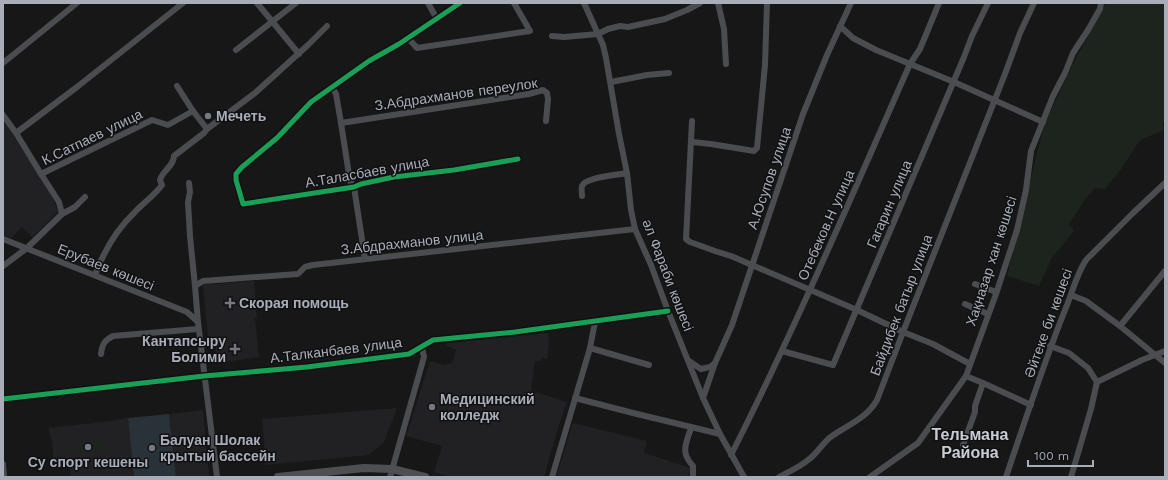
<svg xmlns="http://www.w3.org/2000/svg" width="1168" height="480" font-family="'Work Sans',sans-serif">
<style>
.built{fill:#212123}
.green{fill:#1d241e}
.water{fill:#2a3239}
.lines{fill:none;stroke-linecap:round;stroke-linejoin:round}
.minor{stroke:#4b4c50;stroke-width:6}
.major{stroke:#4d4f52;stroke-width:8}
.cycleway-casing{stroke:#111113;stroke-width:8}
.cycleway{stroke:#1a9f57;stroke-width:5}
.poi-dot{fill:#757880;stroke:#111113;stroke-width:1.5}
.labels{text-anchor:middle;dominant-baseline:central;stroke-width:3;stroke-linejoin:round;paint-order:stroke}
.street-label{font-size:14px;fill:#a8adb8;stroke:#111113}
.poi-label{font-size:14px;font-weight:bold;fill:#a8adb8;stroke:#111113;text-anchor:start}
.quarter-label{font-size:16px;font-weight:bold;fill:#c9ccd4;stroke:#111113}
</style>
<rect width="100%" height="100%" fill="#171717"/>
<g class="built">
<polygon points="3,119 53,198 58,212 32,237 22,227 11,238 3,235"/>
<polygon points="254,281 257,318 255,318 259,357 218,363 215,345 209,345 208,337 203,285"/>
<polygon points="548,333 549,345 547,359 542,358 541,361 535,361 531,392 539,393 567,402 557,431 544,477 450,477 434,472 442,446 406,436 430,361 443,365 452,363 456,350 446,346 447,343"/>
<polygon points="397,408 384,442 369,455 266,465 262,419"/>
<polygon points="203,410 209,476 176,477 169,414"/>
<polygon points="125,418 128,418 134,477 71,477 69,463 54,464 52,441 48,428 112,421"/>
<polygon points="573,423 647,441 644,453 691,468 688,477 556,477"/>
</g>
<g class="green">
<polygon points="1106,3 1165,3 1165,121 1162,124 1164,130 1140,140 1119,172 1105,189 1095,188 1086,198 1069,224 1074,231 1052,258 1039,286 1007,276 1044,125 1074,62"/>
<polygon points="101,441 102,450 75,453 74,444"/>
</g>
<polygon class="water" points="169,414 176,477 134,477 128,418"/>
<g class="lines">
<g class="minor">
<polyline points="257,3 299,54"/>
<polyline points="428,3 437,19"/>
<polyline points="460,3 399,44 369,61 311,102 277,138 242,167 236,174 236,180 243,204 354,187 361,184 394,177 454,170 518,159"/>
<polyline points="584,3 603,45 606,58 619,134 627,173 631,210 635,229 651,265 668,311 703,398 720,434 744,477"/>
<polyline points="718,3 724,29 726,64"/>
<polyline points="840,26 853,38 876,50 954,82 1043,122"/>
<polyline points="552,36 564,37 598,34 608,29 620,26 628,27 665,19 687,10 700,3"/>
<polyline points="408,38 417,48 530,31 514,3"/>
<polyline points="236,50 296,3"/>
<polyline points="3,63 77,3"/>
<polyline points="611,82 647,75 669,73"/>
<polyline points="177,86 193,111"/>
<polyline points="332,87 336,94 341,123 350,181 354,187 365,259"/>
<polyline points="3,115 16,133 41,174"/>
<polyline points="692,121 686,239 690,242 715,251 731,256 857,310 903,332 933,344 970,364"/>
<polyline points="341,123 484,101 529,94 543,90 547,93 548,99 546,121"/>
<polyline points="16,133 77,87 183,3"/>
<polyline points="692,142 711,144 754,151 757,148 765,65 767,3"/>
<polyline points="189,183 190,192 188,202 190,236 195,286 198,322 217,477"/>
<path d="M582 196C582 193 581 189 582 186 585 177 619 175 627 173"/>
<polyline points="62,214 75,207 85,197"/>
<polyline points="3,239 187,312 198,322"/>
<polyline points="3,266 27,248 62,214 59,202 41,174 152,120 168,125 193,111 207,129 255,93 308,45 327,26"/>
<path d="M95 275C104 251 115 231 134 213 143 203 154 196 162 185L160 180C163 170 174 166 174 156L204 133 207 129"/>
<polyline points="975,284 996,292"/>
<polyline points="195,286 203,281 298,274 305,267 313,265 635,229"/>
<polyline points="1071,295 1086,301 1120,326 1165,363"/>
<polyline points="965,304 988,314"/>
<polyline points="1120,326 1165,271"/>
<polyline points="1050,346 1069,353 1088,368 1097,382"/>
<polyline points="590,348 649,365"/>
<polyline points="782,351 833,365 964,57 972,36 988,3"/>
<path d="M101 354C102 344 105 340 113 336L198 329"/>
<polyline points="689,361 701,369 710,367 715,363"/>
<polyline points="966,376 983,383"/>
<polyline points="575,398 633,413 720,434"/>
<polyline points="703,398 715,363 732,325 803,114 827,55 851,3"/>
<polyline points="3,399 204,376 307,367 409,354 433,340 515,332 668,311"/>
<path d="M691 428C686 444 680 452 693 466V475"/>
<polyline points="963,445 975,412 975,406 983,383 1031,405"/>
<path d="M731 455C796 327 852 195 910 64L920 49 939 3"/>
<polyline points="3,464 4,477"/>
<polyline points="390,477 424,357 422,347"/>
<polyline points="552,477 590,348 595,322"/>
<path d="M779 477C788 472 800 467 808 460 817 454 823 442 832 436 848 425 867 418 877 400L903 332 1005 74 1020 33 1034 3"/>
<polyline points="870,477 918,443 966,376 996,294 1017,230 1026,190 1031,151 1053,96 1065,73 1073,53 1088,30 1100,9 1101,3"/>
<path d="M1006 477C1025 421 1043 365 1065 310 1072 294 1076 275 1086 260L1132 214 1165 183"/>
<polyline points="1071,477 1091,409 1097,382 1142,360 1165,351"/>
</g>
<polyline class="major" points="278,477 364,468 392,469 425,477"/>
<defs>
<g id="cycleway">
<polyline points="460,3 399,44 369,61 311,102 277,138 242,167 236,174 236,180 243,204 354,187 361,184 394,177 454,170 518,159"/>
<polyline points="3,399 204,376 307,367 409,354 433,340 515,332 668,311"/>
</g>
</defs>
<use href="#cycleway" class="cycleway-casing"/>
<use href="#cycleway" class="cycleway"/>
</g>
<g class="poi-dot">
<circle cx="208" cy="116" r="4"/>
<path d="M228 297h4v4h4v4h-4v4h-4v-4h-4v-4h4z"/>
<path d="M233 343h4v4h4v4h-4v4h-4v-4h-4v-4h4z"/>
<circle cx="432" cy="407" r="4"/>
<circle cx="88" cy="447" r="4"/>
<circle cx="152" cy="448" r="4"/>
</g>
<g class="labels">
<g class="street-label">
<text transform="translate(456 94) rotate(-8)">З.Абдрахманов переулок</text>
<text transform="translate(92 137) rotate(-26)">К.Сатпаев улица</text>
<text transform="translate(367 172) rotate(-10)">А.Таласбаев улица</text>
<text transform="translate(769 178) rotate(-71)">А.Юсупов улица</text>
<text transform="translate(889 204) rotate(-67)">Гагарин улица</text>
<text transform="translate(826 225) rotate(-66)">Отебеков.Н улица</text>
<text transform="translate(412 242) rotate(-6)">З.Абдрахманов улица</text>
<text transform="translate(991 261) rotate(-72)">Хақназар хан көшесі</text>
<text transform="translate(106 267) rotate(22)">Ерубаев көшесі</text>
<text transform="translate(668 275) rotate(69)">әл Фараби көшесі</text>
<text transform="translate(901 305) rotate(-69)">Байдибек батыр улица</text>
<text transform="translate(1048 323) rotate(-70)">Әйтеке би көшесі</text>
<text transform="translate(336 350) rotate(-7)">А.Талканбаев улица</text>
</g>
<g class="poi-label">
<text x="216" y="116">Мечеть</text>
<text x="239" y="303">Скорая помощь</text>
<text x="226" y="341" text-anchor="end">Кантапсыру<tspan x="226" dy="16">Болими</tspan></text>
<text x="440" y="399">Медицинский<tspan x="440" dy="16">колледж</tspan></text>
<text x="160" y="440">Балуан Шолак<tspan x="160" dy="16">крытый бассейн</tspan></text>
<text x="88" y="462" text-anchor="middle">Су спорт кешены</text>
</g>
<g class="quarter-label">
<text x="970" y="434">Тельмана<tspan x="970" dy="18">Района</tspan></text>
</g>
</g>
<rect width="1168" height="480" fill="none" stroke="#a8adb8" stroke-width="8"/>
<path d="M1028 460v6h65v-6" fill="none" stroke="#a8adb8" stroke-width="2"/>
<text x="1034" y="460" font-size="12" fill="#a8adb8" stroke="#111113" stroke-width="3" paint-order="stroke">100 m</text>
</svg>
